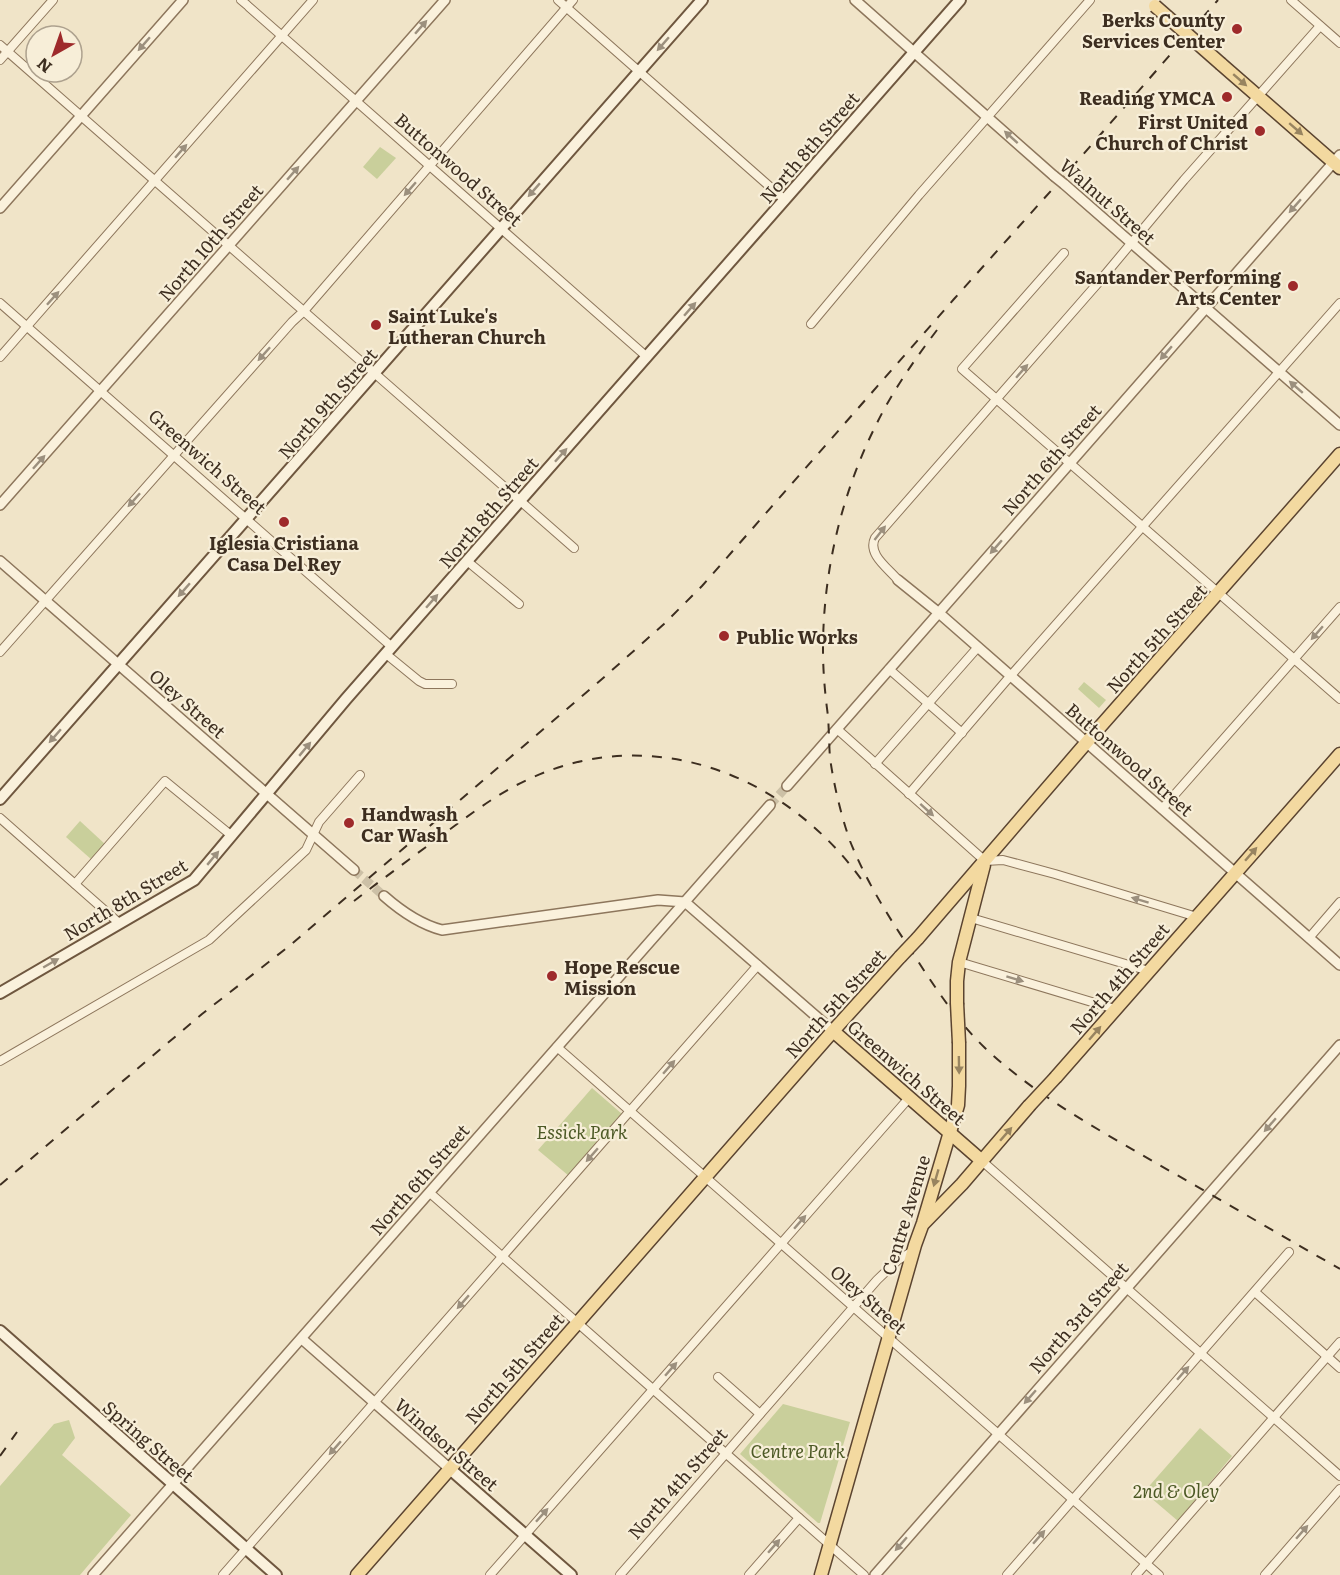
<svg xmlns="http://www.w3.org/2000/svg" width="1340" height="1575" font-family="Literata,serif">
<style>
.green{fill:#c9cf9b}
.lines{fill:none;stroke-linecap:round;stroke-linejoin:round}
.tertiary-tunnel{stroke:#ccc0a6;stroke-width:9;stroke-dasharray:9 4.5;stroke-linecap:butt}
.minor-casing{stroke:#8d765c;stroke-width:10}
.tertiary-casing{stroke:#8d765c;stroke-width:12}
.secondary-casing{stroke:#6f573f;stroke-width:14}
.primary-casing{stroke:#5b4430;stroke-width:15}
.minor{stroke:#faf1dc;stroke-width:8}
.tertiary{stroke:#faf1dc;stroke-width:9}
.secondary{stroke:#faf1dc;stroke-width:10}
.primary{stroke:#f3d9a0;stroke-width:12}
.rail{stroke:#3d2e20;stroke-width:2;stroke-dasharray:10 10;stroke-linecap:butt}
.tertiary-bridge-casing{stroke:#8d765c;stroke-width:12;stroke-linecap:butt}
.primary-bridge-casing{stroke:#5b4430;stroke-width:15;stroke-linecap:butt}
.tertiary-bridge{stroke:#faf1dc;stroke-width:9}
.primary-bridge{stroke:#f3d9a0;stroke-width:12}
.oneway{fill:#9c907e}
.oneway2{fill:#988460}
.poi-dot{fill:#9e2a2b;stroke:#f7eed8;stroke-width:2}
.labels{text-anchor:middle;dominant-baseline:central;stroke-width:4.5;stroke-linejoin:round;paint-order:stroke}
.poi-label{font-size:18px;font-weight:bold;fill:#3d2e20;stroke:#f7eed8;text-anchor:end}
.street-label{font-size:18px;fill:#3d2e20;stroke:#f7eed8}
.park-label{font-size:18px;font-style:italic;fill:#4d5a26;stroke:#f7eed8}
</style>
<rect width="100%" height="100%" fill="#f0e4c8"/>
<g class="green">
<polygon points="380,147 396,158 377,179 363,167"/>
<polygon points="1084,682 1106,700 1099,708 1078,689"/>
<polygon points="80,821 106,845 92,860 66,837"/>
<polygon points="592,1088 622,1114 569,1176 538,1150"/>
<polygon points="783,1404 850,1422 820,1523 818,1523 740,1454"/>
<polygon points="69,1420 75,1438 62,1455 131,1515 80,1575 0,1575 0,1486 54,1424"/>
<polygon points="1200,1428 1232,1456 1178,1521 1144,1492"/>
</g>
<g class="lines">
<g class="tertiary-tunnel">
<polyline points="770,805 787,786"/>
<polyline points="354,870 384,896"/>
</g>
<defs>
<g id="minor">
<polyline points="241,0 247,5"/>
<polyline points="558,0 785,200"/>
<polyline points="1291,0 1340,43"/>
<polyline points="249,7 647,357"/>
<polyline points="0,45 574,548"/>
<polyline points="0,60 53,0"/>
<polyline points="1064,253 962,369 1340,699"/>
<polyline points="0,303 392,647"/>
<polyline points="811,324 919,195 1090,0"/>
<polyline points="0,357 313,0"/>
<polyline points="467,561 519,604"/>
<path d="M898 580C888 568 867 554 875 538L1098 283 1184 180 1320 26"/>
<polyline points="0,652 292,322 304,311 573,0"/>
<polyline points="386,654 419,681 425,684 452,684"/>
<polyline points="889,669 962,733"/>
<polyline points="837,729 985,861 1003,860 1055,874 1197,917"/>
<polyline points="875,764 978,647"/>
<polyline points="909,794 1006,681 1340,303"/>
<polyline points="1162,809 1340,607"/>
<polyline points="0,818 119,923"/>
<polyline points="75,884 165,781 232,836"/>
<polyline points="971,918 1149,971"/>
<polyline points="1309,938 1340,902"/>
<polyline points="959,962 1115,1009"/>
<polyline points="557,1047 1159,1575"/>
<polyline points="0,1061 209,940 306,850 319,822 360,775"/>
<polyline points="982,1161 1340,1476"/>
<polyline points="430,1193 864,1575"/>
<polyline points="1255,1292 1340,1368"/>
<polyline points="718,1377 760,1414"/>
<polyline points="223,1575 758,965"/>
<polyline points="490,1575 909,1098"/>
<polyline points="620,1575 877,1280 898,1260 913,1251"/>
<polyline points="749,1575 799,1518"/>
<polyline points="1007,1575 1289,1252"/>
<polyline points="1136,1575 1340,1342"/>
<polyline points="1265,1575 1340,1489"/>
</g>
<g id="tertiary">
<polyline points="855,0 1054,176"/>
<polyline points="1064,184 1340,425"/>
<polyline points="0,208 183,0"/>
<polyline points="0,505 445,0"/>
<polyline points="0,561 354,870"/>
<polyline points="898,580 939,613 1340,965"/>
<polyline points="787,786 1340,155"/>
<path d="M384 896C401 911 419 924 442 930L658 900 685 902 833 1031"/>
<polyline points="302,1339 450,1469"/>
<polyline points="93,1575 770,805"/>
<polyline points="875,1575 1340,1045"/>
</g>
<g id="secondary">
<polyline points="0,799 702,0"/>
<polyline points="0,993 194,880 346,699 467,561 960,0"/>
<polyline points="0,1331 276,1575"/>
<polyline points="450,1469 571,1575"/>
</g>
<g id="primary">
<polyline points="1221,64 1340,168"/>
<polyline points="918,938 1099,728 1340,454"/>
<polyline points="957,1003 957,981 959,962 984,865"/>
<polyline points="833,1031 982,1161"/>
<polyline points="1056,1077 1340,754"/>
<polyline points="924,1223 962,1184 1029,1106"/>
<polyline points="357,1575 833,1031 900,957"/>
<polyline points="821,1575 915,1245 923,1223 958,1105 959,1086 959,1043"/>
</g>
</defs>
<use href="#minor" class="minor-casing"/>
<use href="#tertiary" class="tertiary-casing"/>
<use href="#secondary" class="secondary-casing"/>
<use href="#primary" class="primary-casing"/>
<use href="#minor" class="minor"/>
<use href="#tertiary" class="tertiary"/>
<use href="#secondary" class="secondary"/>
<use href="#primary" class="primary"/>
<g class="rail">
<path d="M937 330C915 359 894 389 878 421 842 491 823 571 823 649 823 672 825 694 828 716 829 730 829 744 830 758 834 786 841 815 850 841 866 881 888 916 912 952 934 986 956 1020 985 1048 1035 1095 1097 1129 1156 1163 1217 1198 1279 1234 1340 1269"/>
<path d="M354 901C381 880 410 859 438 838 467 817 496 794 529 779 651 722 785 774 861 879"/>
<polyline points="0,1185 202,1014 288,947 602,679 664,624 702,586 954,299 1066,174 1218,0"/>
<polyline points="0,1456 17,1432"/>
</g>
<defs>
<polyline id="tertiary-bridge" points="1054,176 1064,184"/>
<g id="primary-bridge">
<polyline points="1155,6 1221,64"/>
<polyline points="900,957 918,938"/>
<polyline points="957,1003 959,1043"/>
<polyline points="1029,1106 1056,1077"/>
</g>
</defs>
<use href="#tertiary-bridge" class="tertiary-bridge-casing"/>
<use href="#primary-bridge" class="primary-bridge-casing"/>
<use href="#tertiary-bridge" class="tertiary-bridge"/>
<use href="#primary-bridge" class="primary-bridge"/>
</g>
<defs><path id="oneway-solid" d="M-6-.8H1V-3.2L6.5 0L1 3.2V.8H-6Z" transform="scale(1.5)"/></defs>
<g class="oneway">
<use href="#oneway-solid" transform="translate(421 27) rotate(-49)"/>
<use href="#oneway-solid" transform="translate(144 44) rotate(131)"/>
<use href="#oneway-solid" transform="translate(663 44) rotate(131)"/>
<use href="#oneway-solid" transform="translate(1011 137) rotate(-138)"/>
<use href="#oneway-solid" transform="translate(181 151) rotate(-49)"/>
<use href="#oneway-solid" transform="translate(293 173) rotate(-49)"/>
<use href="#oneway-solid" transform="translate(410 189) rotate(131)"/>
<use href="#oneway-solid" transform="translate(534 190) rotate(131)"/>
<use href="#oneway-solid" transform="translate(1295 206) rotate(131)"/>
<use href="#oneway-solid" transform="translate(53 298) rotate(-48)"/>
<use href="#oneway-solid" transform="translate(690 309) rotate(-49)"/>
<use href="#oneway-solid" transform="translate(1166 353) rotate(131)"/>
<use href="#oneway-solid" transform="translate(264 354) rotate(132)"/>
<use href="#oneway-solid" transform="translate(1022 371) rotate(-49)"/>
<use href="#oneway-solid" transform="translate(1296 387) rotate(-139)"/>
<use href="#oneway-solid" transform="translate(561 455) rotate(-48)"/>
<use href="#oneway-solid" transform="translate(39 462) rotate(-48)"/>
<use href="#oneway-solid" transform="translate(134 500) rotate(132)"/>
<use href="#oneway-solid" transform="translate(880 533) rotate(-52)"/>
<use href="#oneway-solid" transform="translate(996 547) rotate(131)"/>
<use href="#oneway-solid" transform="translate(184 590) rotate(131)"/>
<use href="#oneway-solid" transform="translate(432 601) rotate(-49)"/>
<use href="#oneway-solid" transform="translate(1317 633) rotate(131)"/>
<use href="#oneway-solid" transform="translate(55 736) rotate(131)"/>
<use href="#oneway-solid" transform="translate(305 749) rotate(-50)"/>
<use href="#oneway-solid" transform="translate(927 810) rotate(42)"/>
<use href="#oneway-solid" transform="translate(213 858) rotate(-50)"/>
<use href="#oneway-solid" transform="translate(1140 900) rotate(-163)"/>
<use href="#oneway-solid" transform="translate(51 963) rotate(-30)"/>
<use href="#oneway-solid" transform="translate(1015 979) rotate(17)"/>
<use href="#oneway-solid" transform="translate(669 1067) rotate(-49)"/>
<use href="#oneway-solid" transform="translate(1270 1125) rotate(131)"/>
<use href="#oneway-solid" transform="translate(592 1155) rotate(131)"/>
<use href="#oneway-solid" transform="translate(800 1222) rotate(-49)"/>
<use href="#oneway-solid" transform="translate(463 1302) rotate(131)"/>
<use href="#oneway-solid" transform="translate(671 1369) rotate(-49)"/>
<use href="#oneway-solid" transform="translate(1183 1373) rotate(-49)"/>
<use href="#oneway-solid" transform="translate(1030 1397) rotate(131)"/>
<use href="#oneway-solid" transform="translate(335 1448) rotate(131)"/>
<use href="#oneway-solid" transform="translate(542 1515) rotate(-48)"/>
<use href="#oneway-solid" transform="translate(1302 1532) rotate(-49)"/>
<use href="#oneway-solid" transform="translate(1039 1537) rotate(-49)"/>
<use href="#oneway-solid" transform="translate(901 1544) rotate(131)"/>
<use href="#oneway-solid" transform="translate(774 1546) rotate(-49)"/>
</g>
<g class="oneway2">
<use href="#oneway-solid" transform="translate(1240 80) rotate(41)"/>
<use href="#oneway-solid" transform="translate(1296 129) rotate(41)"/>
<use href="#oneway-solid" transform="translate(1251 854) rotate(-49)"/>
<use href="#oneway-solid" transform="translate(1095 1033) rotate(-49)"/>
<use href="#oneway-solid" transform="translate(959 1065) rotate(89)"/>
<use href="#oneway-solid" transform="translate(1006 1134) rotate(-49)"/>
<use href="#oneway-solid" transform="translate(936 1178) rotate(106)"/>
</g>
<g class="poi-dot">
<circle cx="1237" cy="29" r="6"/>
<circle cx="1227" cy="97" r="6"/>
<circle cx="1260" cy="131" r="6"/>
<circle cx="1293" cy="286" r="6"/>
<circle cx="376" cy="325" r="6"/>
<circle cx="284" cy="522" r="6"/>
<circle cx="724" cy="636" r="6"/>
<circle cx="349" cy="823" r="6"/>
<circle cx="552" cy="976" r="6"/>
</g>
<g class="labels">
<g class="poi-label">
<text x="1225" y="19">Berks County<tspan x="1225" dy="21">Services Center</tspan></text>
<text x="1215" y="97">Reading YMCA</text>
<text x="1248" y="121">First United<tspan x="1248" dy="21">Church of Christ</tspan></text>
<text x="1281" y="276">Santander Performing<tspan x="1281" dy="21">Arts Center</tspan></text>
<text x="388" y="315" text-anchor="start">Saint Luke's<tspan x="388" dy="21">Lutheran Church</tspan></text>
<text x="284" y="542" text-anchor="middle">Iglesia Cristiana<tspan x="284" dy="21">Casa Del Rey</tspan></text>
<text x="736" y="636" text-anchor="start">Public Works</text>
<text x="361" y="813" text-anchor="start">Handwash<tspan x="361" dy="21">Car Wash</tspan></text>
<text x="564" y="966" text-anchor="start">Hope Rescue<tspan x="564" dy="21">Mission</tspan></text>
</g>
<g class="street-label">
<text transform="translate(809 147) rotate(-49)">North 8th Street</text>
<text transform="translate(459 169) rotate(41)">Buttonwood Street</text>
<text transform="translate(1108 201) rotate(41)">Walnut Street</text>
<text transform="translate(210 242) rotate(-49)">North 10th Street</text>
<text transform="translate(327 403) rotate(-49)">North 9th Street</text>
<text transform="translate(1051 459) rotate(-49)">North 6th Street</text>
<text transform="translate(208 461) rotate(41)">Greenwich Street</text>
<text transform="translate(488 512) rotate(-49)">North 8th Street</text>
<text transform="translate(1156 638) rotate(-48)">North 5th Street</text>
<text transform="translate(188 703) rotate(41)">Oley Street</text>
<text transform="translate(1130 759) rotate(41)">Buttonwood Street</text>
<text transform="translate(125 899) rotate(-31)">North 8th Street</text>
<text transform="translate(1119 978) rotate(-49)">North 4th Street</text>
<text transform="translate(835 1003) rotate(-48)">North 5th Street</text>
<text transform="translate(907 1072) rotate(41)">Greenwich Street</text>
<text transform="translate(419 1179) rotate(-49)">North 6th Street</text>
<text transform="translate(905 1215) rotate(-73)">Centre Avenue</text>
<text transform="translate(869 1299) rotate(41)">Oley Street</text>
<text transform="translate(1078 1317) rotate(-49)">North 3rd Street</text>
<text transform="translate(514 1368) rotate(-49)">North 5th Street</text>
<text transform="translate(149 1441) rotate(41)">Spring Street</text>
<text transform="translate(447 1444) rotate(41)">Windsor Street</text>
<text transform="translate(677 1483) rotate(-49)">North 4th Street</text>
</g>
<g class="park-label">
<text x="582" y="1131">Essick Park</text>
<text x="798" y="1450">Centre Park</text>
<text x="1176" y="1490">2nd &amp; Oley</text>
</g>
</g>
<g transform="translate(54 54) rotate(220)"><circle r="28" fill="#f7eed8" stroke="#ada18e" stroke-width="1.5"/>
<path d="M0-4.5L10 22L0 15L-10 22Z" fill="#9e2a2b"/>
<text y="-9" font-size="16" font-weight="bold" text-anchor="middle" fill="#3d2e20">N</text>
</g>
</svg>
